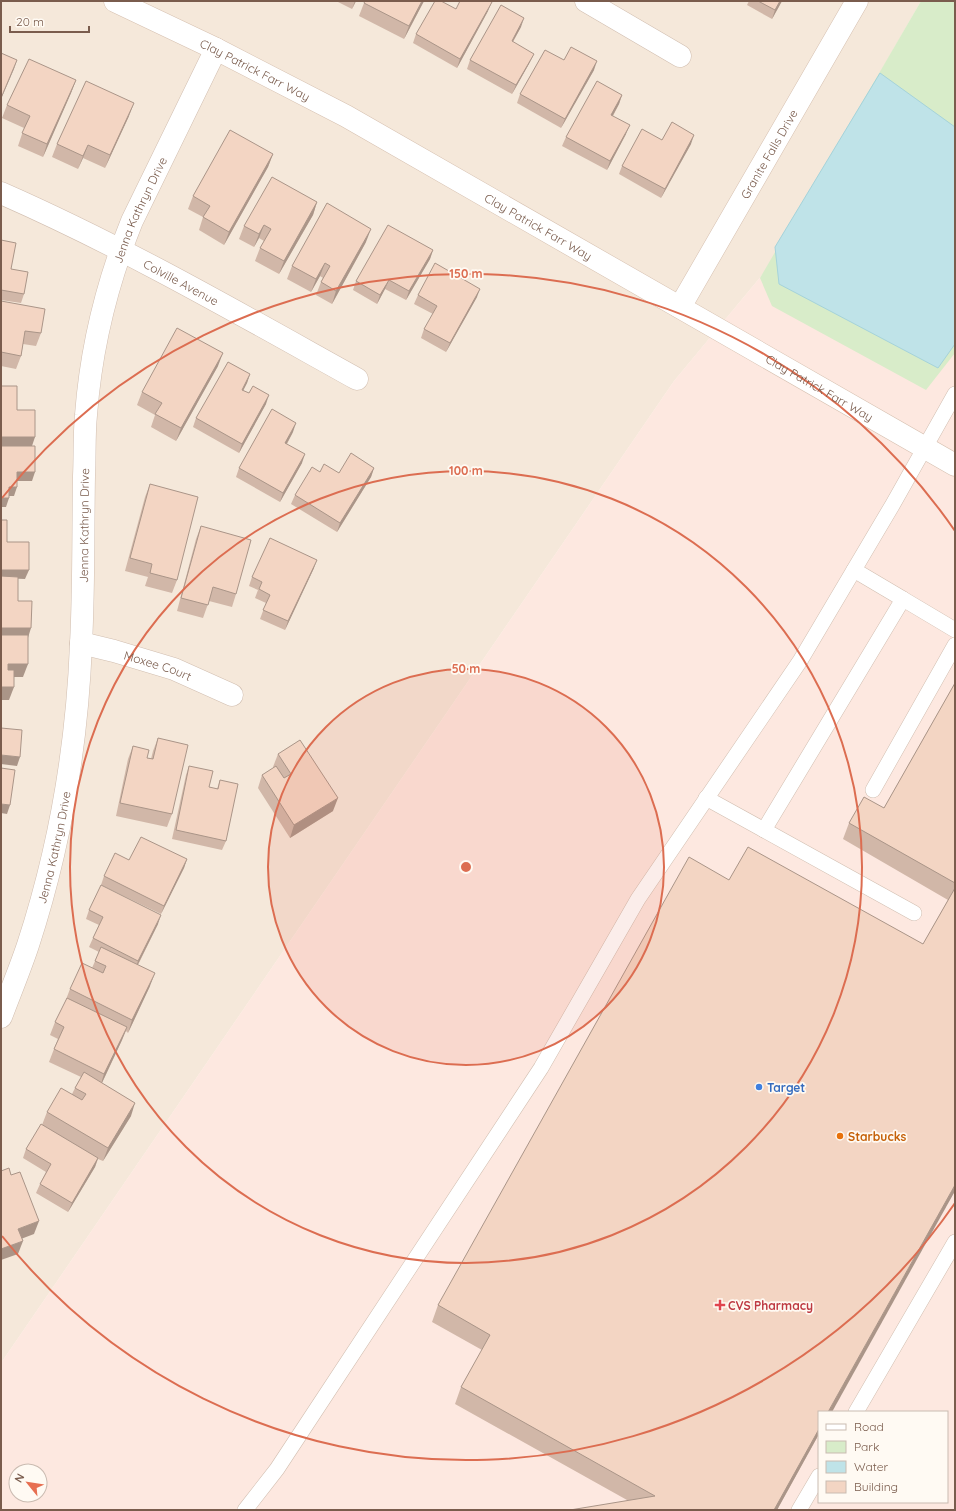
<svg xmlns="http://www.w3.org/2000/svg" width="956" height="1511" font-family="Quicksand,sans-serif">
<style>
.residential{fill:#f5e8da}
.commercial{fill:#fde8e0;fill-rule:evenodd}
.green{fill:#d8ecc9}
.water{fill:#bfe3e8;stroke:#a5d3da}
.lines{fill:none;stroke-linecap:round;stroke-linejoin:round}
.lane-casing{stroke:#d1beb0;stroke-width:16}
.street-casing{stroke:#d1beb0;stroke-width:23}
.secondary-casing{stroke:#d6c0b0;stroke-width:23}
.lane{stroke:#fff;stroke-width:15}
.street{stroke:#fff;stroke-width:22}
.secondary{stroke:#fff;stroke-width:22}
.wall{fill:#d1b7a8}
.shaded-wall{fill:#aa9588}
.building{fill:#f3d5c3;stroke:#aa9588}
.ring{fill:none;stroke:#dc6d51;stroke-width:2}
.shop-dot{fill:#3f7fe0;stroke:#fffaf3;stroke-width:1.5}
.food-dot{fill:#e8710a;stroke:#fffaf3;stroke-width:1.5}
.health-dot{fill:#e0444e;stroke:#fffaf3;stroke-width:1.5}
.labels{text-anchor:middle;dominant-baseline:central;stroke-width:3.5;stroke-linejoin:round;paint-order:stroke}
.street-label{font-size:12px;fill:#7a5c4d;stroke:#fffaf3}
.shop-label{font-size:12px;font-weight:bold;fill:#366cbe;stroke:#fffaf3;text-anchor:start}
.food-label{font-size:12px;font-weight:bold;fill:#c56008;stroke:#fffaf3;text-anchor:start}
.health-label{font-size:12px;font-weight:bold;fill:#be3a42;stroke:#fffaf3;text-anchor:start}
.centre{fill:#dc6d51;stroke:#fffaf3;stroke-width:2}
.ring-label{font-size:12px;text-anchor:middle;font-weight:bold;fill:#dc6d51;stroke:#fffaf3;stroke-width:3.5;stroke-linejoin:round;paint-order:stroke}
</style>
<rect width="100%" height="100%" fill="#fdf6ec"/>
<polygon class="residential" points="1,1 921,1 768,268 674,381 1,1363"/>
<path class="commercial" d="M955 1V1510H1V1363L674 381 768 268ZM819 1412H947V1502H819ZM16 1471H40V1495H16Z"/>
<polygon class="green" points="921,1 955,1 955,353 926,390 772,306 760,278"/>
<polygon class="water" points="880,73 955,127 955,344 938,368 779,284 775,247"/>
<g class="lines">
<defs>
<g id="lane">
<polyline points="903,599 955,630"/>
<polyline points="873,790 955,645"/>
<polyline points="706,798 764,830 903,599 854,570"/>
<polyline points="764,830 914,913"/>
<polyline points="856,1412 955,1242"/>
<polyline points="245,1510 277,1469 541,1068 638,899 800,661 893,504 955,394"/>
<polyline points="799,1510 819,1476"/>
</g>
<g id="street">
<polyline points="586,1 680,56"/>
<path id="s1" d="M1 193C124 247 240 314 357 379"/>
<path id="s2" d="M81 643 114 651 174 669 232 695"/>
<path id="s3" d="M1 1017C10 993 20 969 28 945 60 847 77 746 81 644 84 588 83 532 84 476 85 456 84 435 86 415 91 348 107 283 132 221L216 49"/>
</g>
<g id="secondary">
<path id="s4" d="M115 1 216 49 346 116 955 465"/>
<path id="s5" d="M680 307 857 1"/>
</g>
</defs>
<use href="#lane" class="lane-casing"/>
<use href="#street" class="street-casing"/>
<use href="#secondary" class="secondary-casing"/>
<use href="#lane" class="lane"/>
<use href="#street" class="street"/>
<use href="#secondary" class="secondary"/>
</g>
<g class="wall">
<polygon points="336,1 356,1 352,9"/>
<polygon points="424,1 404,39 359,16 364,3"/>
<polygon points="749,1 782,1 772,19 747,5"/>
<polygon points="456,9 488,11 457,68 413,43 416,34"/>
<polygon points="521,27 513,42 530,62 512,94 467,69 470,60"/>
<polygon points="564,60 594,70 561,128 517,103 520,94"/>
<polygon points="76,80 71,93 43,157 18,146 24,128 2,118 7,105"/>
<polygon points="622,95 619,104 613,116 626,134 607,170 562,146 566,137"/>
<polygon points="129,116 105,168 83,158 78,169 52,157 57,144"/>
<polygon points="691,144 661,198 619,174 622,166"/>
<polygon points="273,154 268,167 224,245 199,230 203,217 188,209 193,196"/>
<polygon points="317,202 313,215 279,274 255,261 260,248 264,241 259,238 254,247 239,239 244,226"/>
<polygon points="1,240 11,269 24,294 21,303 1,300"/>
<polygon points="366,242 332,304 316,295 321,282 323,278 320,276 311,292 287,279 292,266"/>
<polygon points="433,250 430,259 406,300 385,289 377,304 353,290 356,281"/>
<polygon points="418,295 477,297 446,352 421,338 424,329 433,314 414,304"/>
<polygon points="1,301 41,333 36,346 23,344 21,356 16,369 1,366"/>
<polygon points="218,366 176,441 151,427 155,415 137,405 142,392"/>
<polygon points="250,374 247,383 243,390 266,404 239,453 193,427 196,418"/>
<polygon points="293,432 287,444 302,463 280,502 236,477 239,468"/>
<polygon points="374,468 371,477 337,532 291,504 295,495 320,472 339,473"/>
<polygon points="150,484 177,580 172,593 145,586 148,577 125,571 145,497"/>
<polygon points="201,526 236,594 232,607 209,601 203,618 177,611 196,539"/>
<polygon points="314,568 285,630 260,619 266,603 255,598 258,590 249,586 252,577"/>
<polygon points="955,683 955,1191 819,1412 819,1434 777,1510 627,1500 455,1404 461,1387 482,1350 432,1322 438,1305 729,880 923,944 948,900 843,839 849,823 884,808"/>
<polygon points="158,738 172,814 167,827 116,816 128,759 133,746 147,758 151,759 153,751"/>
<polygon points="278,754 333,811 290,838 258,788 262,775 274,768 273,767"/>
<polygon points="189,766 209,787 217,789 220,780 226,841 222,850 172,839 186,775"/>
<polygon points="187,859 184,868 161,914 101,885 104,876 129,860"/>
<polygon points="89,910 158,924 138,965 150,986 128,1033 126,1031 122,1040 102,1083 131,1116 103,1161 98,1159 95,1167 68,1212 36,1193 40,1184 46,1172 23,1158 26,1149 42,1125 47,1112 72,1094 75,1088 81,1077 49,1062 54,1049 58,1039 50,1035 55,1022 65,1002 70,989 92,968 99,952 89,947 93,938 99,925 86,919"/>
</g>
<g class="shaded-wall">
<polygon points="355,1 356,1 352,9"/>
<polygon points="422,1 424,1 404,39 409,26"/>
<polygon points="780,1 782,1 772,19 775,10"/>
<polygon points="492,2 488,11 457,68 460,59"/>
<polygon points="524,18 521,27 508,50 512,41"/>
<polygon points="534,54 530,62 512,94 516,85"/>
<polygon points="17,60 14,69 1,99 1,98"/>
<polygon points="597,61 594,70 561,128 565,119"/>
<polygon points="76,80 71,93 43,157 47,144"/>
<polygon points="622,95 619,104 608,124 611,115"/>
<polygon points="134,103 129,116 105,168 110,155"/>
<polygon points="630,125 626,134 607,170 610,161"/>
<polygon points="694,135 691,144 661,198 665,189"/>
<polygon points="88,145 83,158 78,169 83,156"/>
<polygon points="273,154 268,167 224,245 229,232"/>
<polygon points="317,202 313,215 279,274 284,261"/>
<polygon points="264,225 259,238 254,247 259,234"/>
<polygon points="371,229 366,242 332,304 336,291"/>
<polygon points="433,250 430,259 406,300 409,291"/>
<polygon points="325,263 320,276 311,292 316,279"/>
<polygon points="389,280 385,289 377,304 380,295"/>
<polygon points="480,289 477,297 446,352 450,343"/>
<polygon points="223,353 218,366 176,441 181,428"/>
<polygon points="250,374 247,383 239,399 242,390"/>
<polygon points="269,395 266,404 239,453 242,444"/>
<polygon points="296,423 293,432 282,452 285,443"/>
<polygon points="1,437 35,437 32,446 1,446"/>
<polygon points="305,454 302,463 280,502 283,493"/>
<polygon points="374,468 371,477 337,532 340,523"/>
<polygon points="17,472 35,472 32,481 14,481"/>
<polygon points="9,487 17,487 14,496 6,496"/>
<polygon points="1,498 9,498 6,507 1,507"/>
<polygon points="317,560 314,568 285,630 288,621"/>
<polygon points="1,570 29,570 25,579 1,578"/>
<polygon points="1,628 31,628 27,641 1,641"/>
<polygon points="8,664 28,664 23,677 3,677"/>
<polygon points="1,687 14,687 9,700 1,700"/>
<polygon points="1,755 20,757 17,766 1,764"/>
<polygon points="338,798 333,811 290,838 294,825"/>
<polygon points="1,804 10,805 7,814 1,813"/>
<polygon points="187,859 184,868 161,914 164,906"/>
<polygon points="161,915 158,924 135,970 138,961"/>
<polygon points="155,973 150,986 128,1033 132,1020"/>
<polygon points="127,1027 122,1040 100,1087 104,1074"/>
<polygon points="135,1103 131,1116 103,1161 108,1148"/>
<polygon points="98,1158 95,1167 68,1212 72,1203"/>
<polygon points="955,1185 955,1191 832,1412 828,1412"/>
<polygon points="39,1221 34,1234 13,1242 18,1229"/>
<polygon points="23,1241 18,1254 1,1260 1,1249"/>
<polygon points="819,1429 819,1434 777,1510 774,1510"/>
</g>
<g class="building">
<polygon points="365,1 422,1 409,26 364,3"/>
<polygon points="435,1 441,1 456,9 460,1 489,1 492,2 460,59 416,34"/>
<polygon points="758,1 780,1 775,10"/>
<polygon points="501,5 524,18 512,41 534,54 516,85 470,60"/>
<polygon points="571,47 597,61 565,119 520,94 545,50 564,60"/>
<polygon points="1,53 17,60 1,98"/>
<polygon points="29,59 76,80 47,144 22,133 30,116 7,105"/>
<polygon points="86,81 134,103 110,155 88,145 83,156 57,144"/>
<polygon points="597,81 622,95 611,115 630,125 610,161 566,137"/>
<polygon points="672,122 694,135 665,189 622,166 642,129 662,140"/>
<polygon points="230,130 273,154 229,232 203,217 210,206 193,196"/>
<polygon points="272,177 317,202 284,261 260,248 271,229 264,225 259,234 244,226"/>
<polygon points="327,203 371,229 336,291 321,282 330,266 325,263 316,279 292,266"/>
<polygon points="388,225 433,250 409,291 389,280 380,295 356,281"/>
<polygon points="1,240 16,243 11,269 28,272 24,294 1,290"/>
<polygon points="435,263 480,289 450,343 424,329 437,306 418,295"/>
<polygon points="1,301 45,309 41,333 25,331 21,356 1,352"/>
<polygon points="177,328 223,353 181,428 155,414 162,403 142,392"/>
<polygon points="228,362 250,374 242,390 249,393 253,386 269,395 242,444 196,418"/>
<polygon points="1,386 17,386 17,410 35,410 35,437 1,437"/>
<polygon points="272,409 296,423 285,443 305,454 283,493 239,468"/>
<polygon points="1,446 35,446 35,472 17,472 17,487 9,487 9,498 1,498"/>
<polygon points="351,453 374,468 340,523 295,495 312,467 320,472 324,464 339,473"/>
<polygon points="150,484 198,497 177,580 150,573 152,564 130,558"/>
<polygon points="1,520 7,520 7,542 29,542 29,570 1,570"/>
<polygon points="201,526 251,540 236,594 213,587 208,605 181,598"/>
<polygon points="270,538 317,560 288,621 263,610 270,595 259,589 262,582 252,577"/>
<polygon points="1,576 18,577 18,601 32,601 31,628 1,628"/>
<polygon points="1,635 28,635 28,664 8,664 8,670 14,670 14,687 1,687"/>
<polygon points="955,683 955,883 849,823 864,797 884,808"/>
<polygon points="1,728 22,730 20,757 1,755"/>
<polygon points="158,738 188,745 172,814 120,803 133,746 149,750 147,758 153,759"/>
<polygon points="300,740 338,798 294,825 262,775 276,766 284,778 291,774 278,754"/>
<polygon points="189,766 213,771 209,787 218,789 220,780 238,784 226,841 176,830"/>
<polygon points="1,768 15,770 10,805 1,804"/>
<polygon points="141,837 187,859 164,906 104,876 115,853 129,860"/>
<polygon points="748,847 923,944 955,888 955,1185 828,1412 819,1412 819,1429 774,1510 570,1510 655,1496 461,1387 490,1335 438,1305 689,857 729,880"/>
<polygon points="101,885 161,915 138,961 93,938 103,917 89,910"/>
<polygon points="101,947 155,973 132,1020 70,989 82,963 103,973 106,966 95,961"/>
<polygon points="67,998 127,1027 104,1074 54,1049 64,1027 55,1022"/>
<polygon points="84,1072 135,1103 108,1148 47,1112 61,1088 82,1100 86,1094 75,1088"/>
<polygon points="41,1124 98,1158 72,1203 40,1184 51,1164 26,1149"/>
<polygon points="9,1168 11,1175 20,1172 39,1221 18,1229 23,1241 1,1249 1,1171"/>
</g>
<circle cx="466" cy="867" r="198" fill="#dc6d51" fill-opacity=".12"/>
<g class="ring">
<circle cx="466" cy="867" r="198"/>
<circle cx="466" cy="867" r="396"/>
<path d="M955 1203A593 593 0 0 1 2 1236M2 498A593 593 0 0 1 955 531"/>
</g>
<circle class="shop-dot" cx="759" cy="1087" r="4"/>
<circle class="food-dot" cx="840" cy="1136" r="4"/>
<path class="health-dot" d="M718 1299h4v4h4v4h-4v4h-4v-4h-4v-4h4z"/>
<g class="labels">
<g class="street-label">
<text stroke="none"><textPath href="#s4" startOffset="156">Clay Patrick Farr Way</textPath></text>
<text stroke="none"><textPath href="#s5" startOffset="177">Granite Falls Drive</textPath></text>
<text stroke="none"><textPath href="#s3" startOffset="826">Jenna Kathryn Drive</textPath></text>
<text stroke="none"><textPath href="#s4" startOffset="480">Clay Patrick Farr Way</textPath></text>
<text stroke="none"><textPath href="#s1" startOffset="201">Colville Avenue</textPath></text>
<text stroke="none"><textPath href="#s4" startOffset="804">Clay Patrick Farr Way</textPath></text>
<text stroke="none"><textPath href="#s3" startOffset="502">Jenna Kathryn Drive</textPath></text>
<text stroke="none"><textPath href="#s2" startOffset="80">Moxee Court</textPath></text>
<text stroke="none"><textPath href="#s3" startOffset="178">Jenna Kathryn Drive</textPath></text>
</g>
<g class="shop-label">
<text x="767" y="1087">Target</text>
</g>
<g class="food-label">
<text x="848" y="1136">Starbucks</text>
</g>
<g class="health-label">
<text x="728" y="1305">CVS Pharmacy</text>
</g>
</g>
<circle cx="466" cy="867" r="6" class="centre"/>
<g class="ring-label">
<text x="466" y="278">150 m</text>
<text x="466" y="475">100 m</text>
<text x="466" y="673">50 m</text>
</g>
<rect width="956" height="1511" fill="none" stroke="#7a5c4d" stroke-width="4"/>
<rect x="818" y="1411" width="130" height="92" fill="#fffaf3" stroke="#cabbb1"/>
<rect x="826" y="1424" width="20" height="6" fill="#ffffff" stroke="#cabbb1"/>
<text x="854" y="1431" font-size="12" fill="#7a5c4d">Road</text>
<rect x="826" y="1441" width="20" height="12" fill="#d8ecc9" stroke="#cabbb1"/>
<text x="854" y="1451" font-size="12" fill="#7a5c4d">Park</text>
<rect x="826" y="1461" width="20" height="12" fill="#bfe3e8" stroke="#cabbb1"/>
<text x="854" y="1471" font-size="12" fill="#7a5c4d">Water</text>
<rect x="826" y="1481" width="20" height="12" fill="#f3d5c3" stroke="#cabbb1"/>
<text x="854" y="1491" font-size="12" fill="#7a5c4d">Building</text>
<g transform="translate(28 1483) rotate(300)"><circle r="19" fill="#fffaf3" stroke="#cabbb1"/>
<path d="M0-3L7 15L0 10L-7 15Z" fill="#e76f51"/>
<text y="-6" font-size="11" font-weight="bold" text-anchor="middle" fill="#7a5c4d">N</text>
</g>
<path d="M10 26v6h79v-6" fill="none" stroke="#7a5c4d" stroke-width="2"/>
<text x="16" y="26" font-size="12" fill="#7a5c4d" stroke="#fffaf3" stroke-width="3" paint-order="stroke">20 m</text>
</svg>
